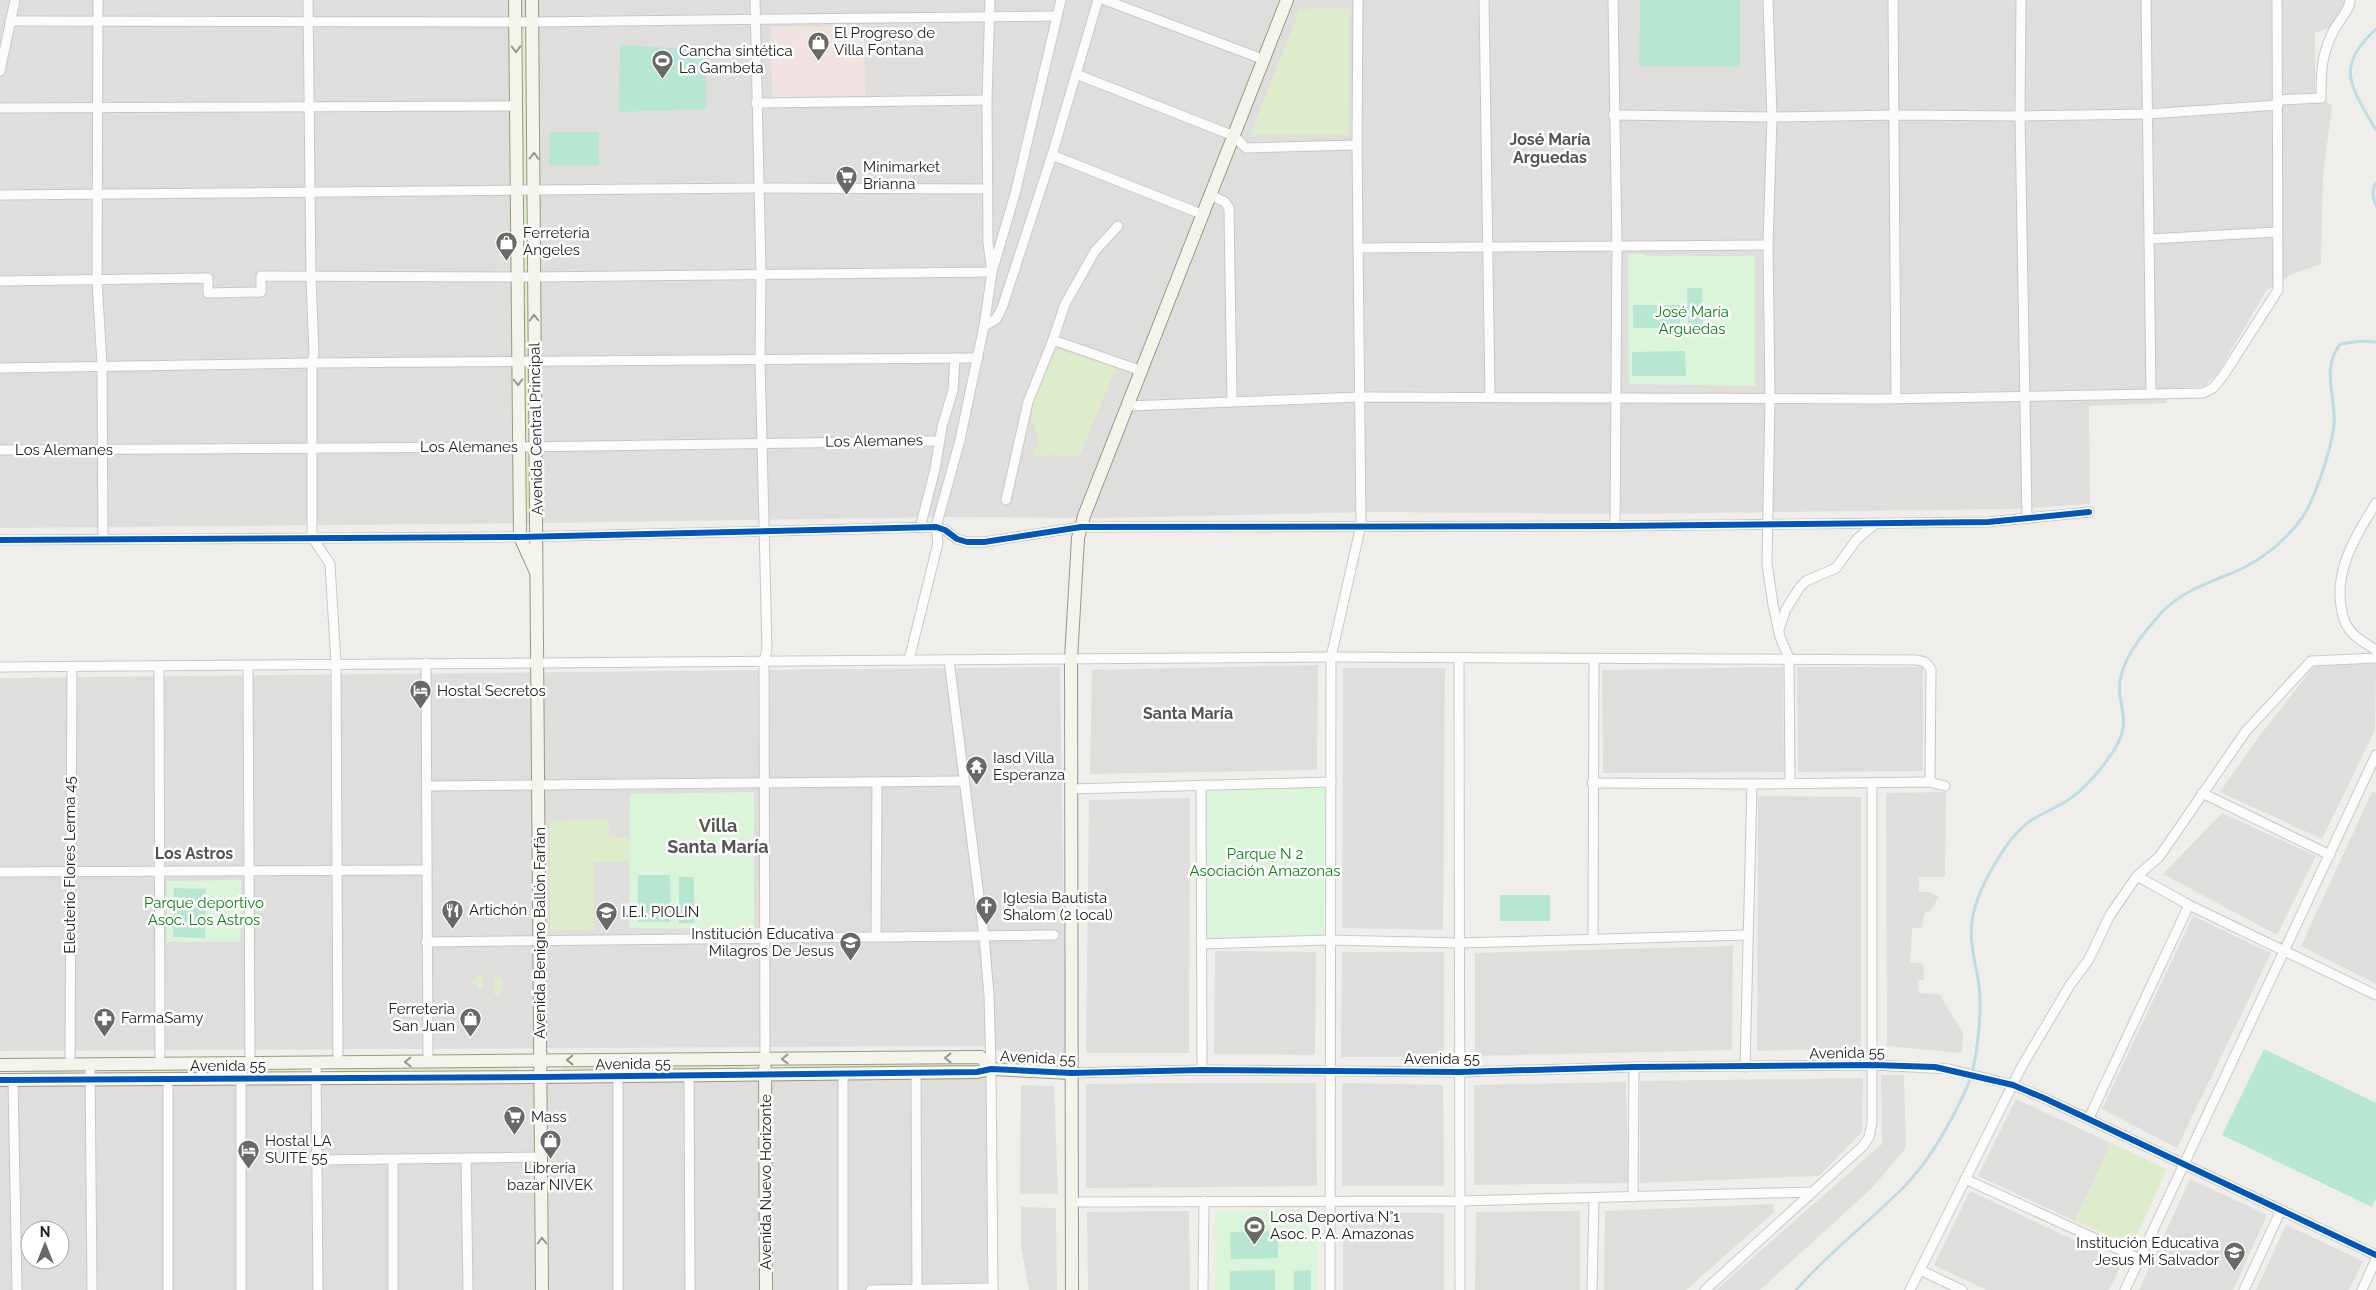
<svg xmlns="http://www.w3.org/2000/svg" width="2376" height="1290" font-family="Raleway,sans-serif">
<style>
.residential{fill:#dfdedc;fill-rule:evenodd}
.commercial{fill:#f1e3e1}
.grass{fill:#ddeccb}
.park{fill:#daf5da}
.pitch{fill:#b7e6d2}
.parking{fill:#e0dfde}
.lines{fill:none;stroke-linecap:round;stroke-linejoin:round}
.stream{stroke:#bfdbe3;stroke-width:3}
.street-casing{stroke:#c9c8c7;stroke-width:11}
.secondary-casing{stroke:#999a82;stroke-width:14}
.street{stroke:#fdfcfc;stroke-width:9}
.secondary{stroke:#f4f4ed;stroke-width:12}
.cycleway-casing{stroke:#fff;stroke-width:9}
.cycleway{stroke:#0057b8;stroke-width:6}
.oneway{stroke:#969692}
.labels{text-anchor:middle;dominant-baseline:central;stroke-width:5;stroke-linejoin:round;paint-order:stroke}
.poi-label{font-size:15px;fill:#222;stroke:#fff;text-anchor:start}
.park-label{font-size:15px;fill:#0c8416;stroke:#fff}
.street-label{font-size:15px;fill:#222;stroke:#fff}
.neighbourhood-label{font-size:16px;font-weight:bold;fill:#555;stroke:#fff}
.quarter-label{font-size:18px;font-weight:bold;fill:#555;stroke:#fff}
</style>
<rect width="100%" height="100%" fill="#f0eeeb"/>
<g class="residential">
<polygon points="0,0 2344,0 2344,6 2330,27 2315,33 2315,91 2332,106 2323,175 2321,264 2290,275 2266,291 2218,373 2204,386 2166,389 2167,403 2089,406 2090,504 2012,509 1628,514 1372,512 1099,518 952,517 545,523 0,528"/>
<polygon points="2376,664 2375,730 2322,839 2220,792 2261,734 2315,665"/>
<polygon points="1318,665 1317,770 1090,774 1092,670"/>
<polygon points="1060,667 1066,1060 999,1051 983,1046 0,1051 0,678"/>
<polygon points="1783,667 1784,772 1603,773 1602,670"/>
<polygon points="1797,667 1923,667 1923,771 1798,772"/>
<polygon points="1343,668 1445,668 1443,930 1342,928"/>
<polygon points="1946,792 1945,877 1919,877 1919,892 1929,892 1939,897 1929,912 1925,911 1922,928 1912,928 1910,962 1923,964 1924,980 1918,980 1919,993 1939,994 1961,1029 1963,1034 1962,1053 1887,1046 1886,793"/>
<polygon points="2372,792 2376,793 2376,984 2301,946"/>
<polygon points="1758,796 1861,797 1861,1048 1757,1051"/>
<polygon points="1190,798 1189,1053 1086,1053 1089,800"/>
<polygon points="2222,813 2316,856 2277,935 2163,874"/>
<polygon points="2193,916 2271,953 2177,1148 2102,1109"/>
<polygon points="1733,946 1732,1050 1475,1056 1475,953"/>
<polygon points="1215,951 1316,952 1315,1055 1214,1054"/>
<polygon points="1342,952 1444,952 1444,1057 1341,1057"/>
<polygon points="1881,1075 1904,1075 1906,1148 1871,1189 1760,1290 1716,1290 1882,1144"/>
<path d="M987 1076 988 1290H0V1082ZM30 1230H60V1260H30Z"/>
<polygon points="1863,1078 1862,1132 1819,1176 1640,1183 1640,1081"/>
<polygon points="1626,1082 1628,1183 1474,1185 1474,1085"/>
<polygon points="1202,1083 1316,1083 1317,1186 1086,1188 1086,1084"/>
<polygon points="1342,1083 1443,1085 1444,1186 1342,1186"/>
<polygon points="1021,1085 1054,1086 1058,1194 1020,1194"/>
<polygon points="2016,1099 2111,1143 2075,1221 1978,1176"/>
<polygon points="2190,1179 2267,1215 2233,1290 2139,1290"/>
<polygon points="1970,1191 2122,1263 2109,1290 1986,1290 1934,1265"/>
<polygon points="1773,1204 1774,1212 1686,1290 1604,1290 1605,1211"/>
<polygon points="1021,1207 1056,1208 1057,1290 1029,1290 1021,1246"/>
<polygon points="1189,1211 1190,1290 1088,1290 1087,1212"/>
<polygon points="1580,1211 1580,1290 1475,1290 1476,1212"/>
<polygon points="1343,1212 1444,1213 1444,1290 1343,1290"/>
<polygon points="2286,1225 2363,1261 2349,1290 2256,1290"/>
</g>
<polygon class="commercial" points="864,26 865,96 772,97 771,27"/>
<g class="grass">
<polygon points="1350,8 1348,135 1250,135 1300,9"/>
<polygon points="522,30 526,30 527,184 523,184"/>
<polygon points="522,196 527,196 528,270 523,270"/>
<polygon points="523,284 528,284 528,353 524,353"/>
<path d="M1057 349 1116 368 1079 457 1051 455 1032 457 1039 441C1037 432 1032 424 1032 415 1032 400 1051 364 1057 349Z"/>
<polygon points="524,369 528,369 530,439 526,439"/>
<polygon points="525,453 530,453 530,514 526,514"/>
<polygon points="609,819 609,837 629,837 629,862 594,862 594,930 550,930 550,821"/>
<polygon points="478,975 484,976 482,988 478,989 477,984 471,984 471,980 477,978"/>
<polygon points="495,975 502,979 502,991 500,995 494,995"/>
<polygon points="974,1062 974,1067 784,1070 784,1064"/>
<polygon points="744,1064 744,1070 562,1072 562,1066"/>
<polygon points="518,1066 518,1072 335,1073 335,1068"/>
<polygon points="74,1068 74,1074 24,1075 24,1069"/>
<polygon points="109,1068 298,1068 298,1073 109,1074"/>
<polygon points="2111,1143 2167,1169 2132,1246 2075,1221"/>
</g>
<g class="park">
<polygon points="1628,254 1644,254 1647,256 1755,256 1755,386 1629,384"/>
<polygon points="1325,787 1324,936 1206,938 1206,790"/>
<polygon points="754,792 754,929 629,928 630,794"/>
<polygon points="241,880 240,942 167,942 167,881"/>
<polygon points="1317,1210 1317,1290 1215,1290 1215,1211"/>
</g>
<g class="pitch">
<polygon points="1640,0 1740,0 1740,67 1639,66"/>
<polygon points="620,45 705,50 706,109 619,112"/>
<rect x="549" y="132" width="50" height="33"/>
<polygon points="1687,288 1702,288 1703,330 1688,330"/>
<rect x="1633" y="305" width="47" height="23"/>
<polygon points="1685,351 1686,376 1632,376 1632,352"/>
<polygon points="638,875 670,875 671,922 638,922"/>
<rect x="679" y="877" width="15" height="46"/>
<polygon points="174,888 206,889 205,938 173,937"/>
<rect x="1500" y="895" width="50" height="26"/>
<polygon points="2264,1049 2376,1103 2376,1198 2372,1207 2222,1135"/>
<polygon points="1278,1231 1278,1258 1231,1259 1230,1232"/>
<polygon points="1275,1270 1275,1290 1230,1290 1230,1271"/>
<polygon points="1311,1270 1311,1290 1294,1290 1294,1271"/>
</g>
<g class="parking">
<rect x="1383" y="388" width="87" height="4"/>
<rect x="1508" y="388" width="89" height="4"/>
<polygon points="1635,388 1749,389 1749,392 1634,392"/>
<polygon points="1343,389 1343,393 1250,395 1250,391"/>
<polygon points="1787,389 1877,390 1877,394 1787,393"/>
<polygon points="2006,389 2006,392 1915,393 1915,390"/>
<polygon points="1213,393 1214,397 1151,400 1151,396"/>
</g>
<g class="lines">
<g class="stream">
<path d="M2376 29C2333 68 2352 88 2376 130"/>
<path d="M2376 183C2371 191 2373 197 2376 206"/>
<path d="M1796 1290C1828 1253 1868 1223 1903 1188 1923 1168 1939 1142 1953 1116 1960 1102 1968 1088 1972 1073 1978 1049 1982 1010 1979 985 1976 964 1969 943 1972 921 1975 900 1985 880 1996 862 2006 845 2018 828 2035 818 2047 811 2060 806 2071 798 2087 786 2103 767 2114 750 2135 718 2114 705 2121 676 2126 653 2147 629 2162 612 2183 590 2212 582 2239 570 2263 559 2286 540 2302 518 2315 499 2332 447 2334 424 2336 395 2321 370 2340 344L2361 341 2376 342"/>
</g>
<defs>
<g id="street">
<polyline points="98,0 97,281 102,365 103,539"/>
<polyline points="308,0 311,277 314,353 312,363 312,537 330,564 336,664 338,1063"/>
<polyline points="755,0 761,273 760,360 767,649 764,662 765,1059"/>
<polyline points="1105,0 1265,60"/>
<polyline points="1484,0 1490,397"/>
<polyline points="1613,0 1617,246 1615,526"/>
<polyline points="1768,0 1772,117 1768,245 1770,398 1767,564 1773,605 1780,637 1789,658 1790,783"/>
<polyline points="1893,0 1896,398"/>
<polyline points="2021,0 2020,116 2027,519"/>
<polyline points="2146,0 2151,393"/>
<polyline points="10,21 533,22 1056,16"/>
<polyline points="0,71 15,0"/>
<polyline points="1076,74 1234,136 1246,148 1357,145"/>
<path d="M2278 100 2321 98C2321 73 2321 57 2332 34 2336 23 2350 11 2350 0"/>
<polyline points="756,103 987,100"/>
<polyline points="0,108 516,106"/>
<polyline points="1613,115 1772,117 1896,115 2020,116 2148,114 2278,105"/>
<polyline points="1052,155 1204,215"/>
<polyline points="0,195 759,188 988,189"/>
<polyline points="1211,195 1225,202 1229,208 1232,401"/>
<polyline points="2150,239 2277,232"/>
<polyline points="1358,248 1768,245"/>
<polyline points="0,281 208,278 208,293 261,292 261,276 533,277 992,272 988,243 987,100 990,0"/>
<polyline points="984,326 996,319 1002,308 1052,155 1098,0"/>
<polyline points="1053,340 1142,371"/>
<polyline points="0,368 312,363 978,358"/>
<polyline points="1128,406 1360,397 1880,399 2203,393 2213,388 2223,376 2278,290 2277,0"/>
<polyline points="0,450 519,447 939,441"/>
<polyline points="1006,500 1028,402 1053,340 1065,304 1095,251 1118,226"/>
<path d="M2376 503C2354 539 2329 577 2345 622 2350 635 2365 643 2376 650"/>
<polyline points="920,528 935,469 942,427 953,390 955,358"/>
<polyline points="0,540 520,537 936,527 945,530 957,539 967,542 984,542 1081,527 1615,526 1988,522 2089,512"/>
<polyline points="1779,629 1786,609 1800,587 1806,581 1836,568 1857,539 1876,523"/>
<polyline points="1459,658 1460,1290"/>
<polyline points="909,660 938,543 936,527 960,440 984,326 992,272 1015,194 1061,0"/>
<polyline points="949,660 984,936 989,995 991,1069 993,1290"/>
<polyline points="426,663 428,1062"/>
<polyline points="248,665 250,1062"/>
<polyline points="159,666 160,1063"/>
<polyline points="0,667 1331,657 1917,660 1925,662 1931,669 1930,782"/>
<polyline points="1592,783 1752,784 1930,782 1945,786"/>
<polyline points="1201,785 1202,1070"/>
<polyline points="427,786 964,781"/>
<polyline points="1071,789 1331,782"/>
<polyline points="2202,793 2330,855"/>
<polyline points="0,872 427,870"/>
<polyline points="2137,876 2189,905 2376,995"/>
<polyline points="876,937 877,783"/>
<polyline points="1593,938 1594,660"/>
<polyline points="426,942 1054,935"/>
<polyline points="1202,944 1329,940 1460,943 1747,935"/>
<polyline points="316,1063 318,1290"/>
<polyline points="70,1064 72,666"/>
<polyline points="90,1064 92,1290"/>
<polyline points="1745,1067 1752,784"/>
<polyline points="916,1073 917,1290"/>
<polyline points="1071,1073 1202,1070 1459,1072 1634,1067 1873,1065 1949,1069 2013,1085 2046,1099 2376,1255"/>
<polyline points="618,1076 618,1290"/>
<polyline points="689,1076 690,1290"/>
<polyline points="241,1078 241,1290"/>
<polyline points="168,1079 168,1290"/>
<polyline points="13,1080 17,1290"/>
<polyline points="2089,1118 2189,905"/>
<polyline points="466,1159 468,1290"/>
<polyline points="317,1160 541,1157"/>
<polyline points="393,1160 393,1290"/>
<polyline points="1965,1179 2140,1259"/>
<polyline points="1633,1197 1634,1067"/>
<polyline points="1072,1202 1460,1201 1813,1192"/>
<polyline points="1920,1270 1962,1290"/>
<polyline points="843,1290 843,1074"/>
<polyline points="871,1290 993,1288"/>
<polyline points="1203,1290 1204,1201"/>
<polyline points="1330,1290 1331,657 1361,525 1357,145 1358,0"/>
<polyline points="1592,1290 1594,1198"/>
<polyline points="1705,1290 1863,1146 1869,1137 1872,1123 1872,783"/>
<polyline points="1910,1290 2022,1066 2070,985 2089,959 2110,915 2137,876 2159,857 2246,731 2311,661 2376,658"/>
<polyline points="2125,1290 2376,755"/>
<polyline points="2244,1290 2281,1210"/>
<polyline points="2362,1290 2376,1259"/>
</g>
<g id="secondary">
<polyline points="515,0 520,537 536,572"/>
<polyline points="532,0 542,1290"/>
<polyline points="0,1065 981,1057 991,1069"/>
<polyline points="765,1068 766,1290"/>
<polyline points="0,1080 541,1077 977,1072 991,1069 1071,1073"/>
<polyline points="1072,1290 1071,659 1078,538 1084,516 1287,0"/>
</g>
</defs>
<use href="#street" class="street-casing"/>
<use href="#secondary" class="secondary-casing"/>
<use href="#street" class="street"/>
<use href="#secondary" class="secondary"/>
<defs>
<g id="cycleway">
<polyline points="0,540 520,537 936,527 945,530 957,539 967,542 984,542 1081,527 1615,526 1988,522 2089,512"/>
<polyline points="0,1080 541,1077 977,1072 991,1069 1071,1073 1202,1070 1459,1072 1634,1067 1873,1065 1935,1067 2013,1085 2046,1099 2376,1255"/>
</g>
</defs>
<use href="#cycleway" class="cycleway-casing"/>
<use href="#cycleway" class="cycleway"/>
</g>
<defs><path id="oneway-chevron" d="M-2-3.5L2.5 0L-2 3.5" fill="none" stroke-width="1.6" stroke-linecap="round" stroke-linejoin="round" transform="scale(1.25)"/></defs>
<g class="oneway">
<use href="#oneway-chevron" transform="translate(516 49) rotate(89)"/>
<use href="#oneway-chevron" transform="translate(534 156) rotate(-89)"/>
<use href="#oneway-chevron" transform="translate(534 318) rotate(-91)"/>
<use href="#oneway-chevron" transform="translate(518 382) rotate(88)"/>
<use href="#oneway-chevron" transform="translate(948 1058) rotate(180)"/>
<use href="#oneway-chevron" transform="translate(785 1059) rotate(180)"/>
<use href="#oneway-chevron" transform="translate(570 1060) rotate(179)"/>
<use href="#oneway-chevron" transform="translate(408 1062) rotate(179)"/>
<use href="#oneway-chevron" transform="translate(542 1241) rotate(-90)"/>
</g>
<defs>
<symbol id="shop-pin" viewBox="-11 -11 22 30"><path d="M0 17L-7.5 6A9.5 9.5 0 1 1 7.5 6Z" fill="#6a6968" stroke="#fff"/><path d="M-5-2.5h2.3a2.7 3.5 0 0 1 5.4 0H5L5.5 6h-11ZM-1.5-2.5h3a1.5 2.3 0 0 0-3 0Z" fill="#fff"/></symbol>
<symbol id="stadium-pin" viewBox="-11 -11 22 30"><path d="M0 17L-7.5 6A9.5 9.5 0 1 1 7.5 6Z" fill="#6a6968" stroke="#fff"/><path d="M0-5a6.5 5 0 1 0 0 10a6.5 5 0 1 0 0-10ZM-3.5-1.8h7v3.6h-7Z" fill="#fff"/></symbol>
<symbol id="supermarket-pin" viewBox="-11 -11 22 30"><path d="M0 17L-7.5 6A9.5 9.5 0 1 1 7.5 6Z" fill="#6a6968" stroke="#fff"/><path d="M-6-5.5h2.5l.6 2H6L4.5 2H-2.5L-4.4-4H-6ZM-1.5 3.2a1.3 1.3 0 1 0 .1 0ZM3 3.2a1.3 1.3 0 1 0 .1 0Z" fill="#fff"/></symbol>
<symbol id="hotel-pin" viewBox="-11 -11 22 30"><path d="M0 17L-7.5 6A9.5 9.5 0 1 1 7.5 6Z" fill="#6a6968" stroke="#fff"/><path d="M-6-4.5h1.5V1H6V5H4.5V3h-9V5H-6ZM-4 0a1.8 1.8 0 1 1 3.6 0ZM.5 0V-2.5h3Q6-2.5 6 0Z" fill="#fff"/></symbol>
<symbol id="temple-pin" viewBox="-11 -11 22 30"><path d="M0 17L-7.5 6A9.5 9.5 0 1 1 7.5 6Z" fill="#6a6968" stroke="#fff"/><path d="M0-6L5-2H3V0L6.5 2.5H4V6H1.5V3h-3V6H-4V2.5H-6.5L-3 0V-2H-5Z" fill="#fff"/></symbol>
<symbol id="church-pin" viewBox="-11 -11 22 30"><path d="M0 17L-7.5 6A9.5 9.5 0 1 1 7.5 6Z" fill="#6a6968" stroke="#fff"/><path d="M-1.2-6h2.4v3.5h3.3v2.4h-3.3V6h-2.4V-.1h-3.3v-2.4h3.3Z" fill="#fff"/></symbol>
<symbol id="restaurant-pin" viewBox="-11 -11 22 30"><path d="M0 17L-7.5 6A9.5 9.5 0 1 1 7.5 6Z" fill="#6a6968" stroke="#fff"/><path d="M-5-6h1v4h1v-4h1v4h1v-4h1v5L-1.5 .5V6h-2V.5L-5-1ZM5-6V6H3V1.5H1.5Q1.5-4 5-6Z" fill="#fff"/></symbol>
<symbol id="school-pin" viewBox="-11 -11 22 30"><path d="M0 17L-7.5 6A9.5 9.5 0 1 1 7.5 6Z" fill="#6a6968" stroke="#fff"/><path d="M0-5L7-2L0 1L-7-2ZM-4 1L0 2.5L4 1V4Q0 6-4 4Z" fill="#fff"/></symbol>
<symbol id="pharmacy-pin" viewBox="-11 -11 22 30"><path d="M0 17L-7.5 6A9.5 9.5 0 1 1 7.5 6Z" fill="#6a6968" stroke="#fff"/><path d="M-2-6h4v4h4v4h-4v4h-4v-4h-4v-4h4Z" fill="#fff"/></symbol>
</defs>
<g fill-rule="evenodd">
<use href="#shop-pin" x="806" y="30" width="25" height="34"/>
<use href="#stadium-pin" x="650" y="48" width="25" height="34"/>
<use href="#supermarket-pin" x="834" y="164" width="25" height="34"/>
<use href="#shop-pin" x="494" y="230" width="25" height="34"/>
<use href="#hotel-pin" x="408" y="678" width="25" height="34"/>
<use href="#temple-pin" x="964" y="754" width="25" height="34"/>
<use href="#church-pin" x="974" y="894" width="25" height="34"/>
<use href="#restaurant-pin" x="440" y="898" width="25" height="34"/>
<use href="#school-pin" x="594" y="900" width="25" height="34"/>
<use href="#school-pin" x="838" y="930" width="25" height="34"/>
<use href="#pharmacy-pin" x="92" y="1006" width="25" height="34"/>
<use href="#shop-pin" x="458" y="1006" width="25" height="34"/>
<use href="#supermarket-pin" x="502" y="1104" width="25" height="34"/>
<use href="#shop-pin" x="538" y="1128" width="25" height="34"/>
<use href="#hotel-pin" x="236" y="1138" width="25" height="34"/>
<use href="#stadium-pin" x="1242" y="1214" width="25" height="34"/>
<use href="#school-pin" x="2222" y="1240" width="25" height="34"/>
</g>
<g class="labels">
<g class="poi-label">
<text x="834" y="33">El Progreso de<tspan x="834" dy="17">Villa Fontana</tspan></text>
<text x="679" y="51">Cancha sintética<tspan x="679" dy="17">La Gambeta</tspan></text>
<text x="863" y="167">Minimarket<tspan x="863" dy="17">Brianna</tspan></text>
<text x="523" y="233">Ferreteria<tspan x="523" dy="17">Angeles</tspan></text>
<text x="437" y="691">Hostal Secretos</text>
<text x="993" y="758">Iasd Villa<tspan x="993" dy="17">Esperanza</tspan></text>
<text x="1003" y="898">Iglesia Bautista<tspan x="1003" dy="17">Shalom (2 local)</tspan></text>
<text x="469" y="910">Artichón</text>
<text x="622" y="912">I.E.I. PIOLIN</text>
<text x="834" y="934" text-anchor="end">Institución Educativa<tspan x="834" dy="17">Milagros De Jesus</tspan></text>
<text x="455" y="1009" text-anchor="end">Ferreteria<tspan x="455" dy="17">San Juan</tspan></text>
<text x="121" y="1018">FarmaSamy</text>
<text x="531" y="1117">Mass</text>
<text x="265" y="1141">Hostal LA<tspan x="265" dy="17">SUITE 55</tspan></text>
<text x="550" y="1168" text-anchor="middle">Librería<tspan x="550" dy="17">bazar NIVEK</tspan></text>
<text x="1270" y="1217">Losa Deportiva N°1<tspan x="1270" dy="17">Asoc. P. A. Amazonas</tspan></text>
<text x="2219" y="1243" text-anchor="end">Institución Educativa<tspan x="2219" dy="17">Jesus Mi Salvador</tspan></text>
</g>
<g class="park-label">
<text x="1692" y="312">José María<tspan x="1692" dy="17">Arguedas</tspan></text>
<text x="1265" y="854">Parque N 2<tspan x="1265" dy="17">Asociación Amazonas</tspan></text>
<text x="204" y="903">Parque deportivo<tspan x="204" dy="17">Asoc. Los Astros</tspan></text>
</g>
<g class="street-label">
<text transform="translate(536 429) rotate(-91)">Avenida Central Principal</text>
<text transform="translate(874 441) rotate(-1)">Los Alemanes</text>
<text x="469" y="447">Los Alemanes</text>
<text x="64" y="450">Los Alemanes</text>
<text transform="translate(70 865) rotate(-90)">Eleuterio Flores Lerma 45</text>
<text transform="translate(540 933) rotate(-90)">Avenida Benigno Ballón Farfán</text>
<text transform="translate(1847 1053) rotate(-1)">Avenida 55</text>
<text transform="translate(1038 1058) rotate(3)">Avenida 55</text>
<text x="1442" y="1059">Avenida 55</text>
<text transform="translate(633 1064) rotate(-1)">Avenida 55</text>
<text x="228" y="1066">Avenida 55</text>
<text transform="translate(766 1182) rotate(-90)">Avenida Nuevo Horizonte</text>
</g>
<g class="neighbourhood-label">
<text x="1550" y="139">José María<tspan x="1550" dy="18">Arguedas</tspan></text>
<text x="1188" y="713">Santa María</text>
<text x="194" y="853">Los Astros</text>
</g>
<g class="quarter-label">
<text x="718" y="825">Villa<tspan x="718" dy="21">Santa María</tspan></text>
</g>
</g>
<g transform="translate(45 1245)"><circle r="24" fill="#ffffff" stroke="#a7a7a7"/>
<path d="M0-4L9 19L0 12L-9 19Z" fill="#6a6968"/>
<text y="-8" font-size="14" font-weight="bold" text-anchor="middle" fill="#222222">N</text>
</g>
</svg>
